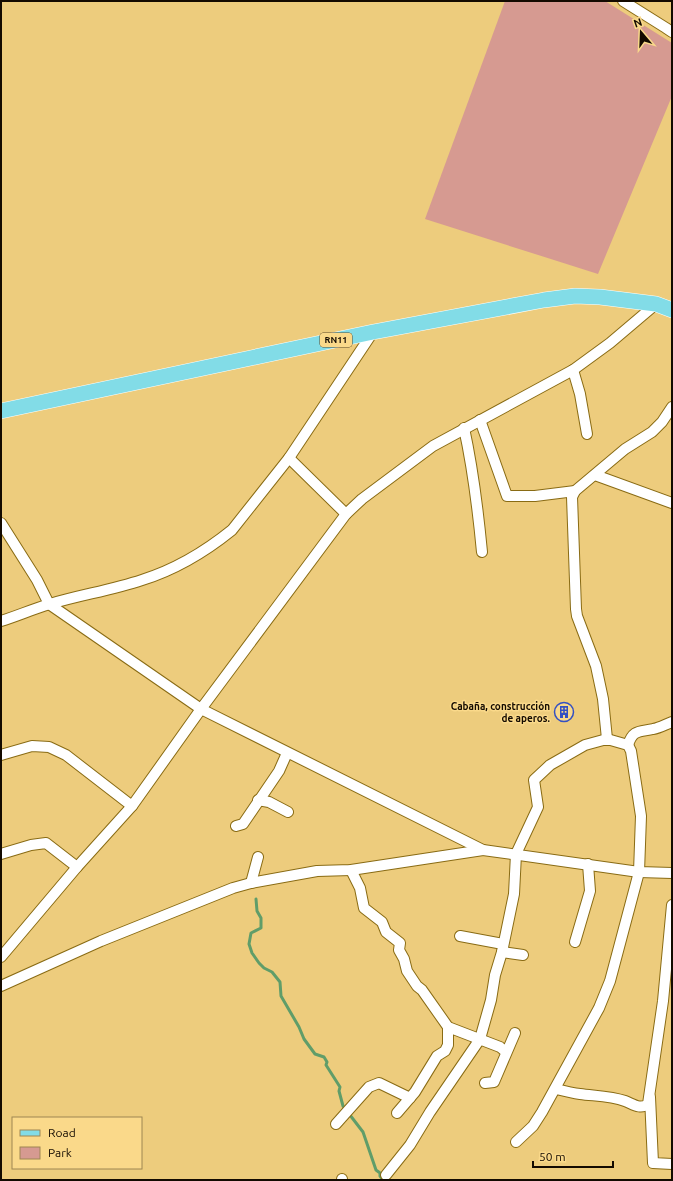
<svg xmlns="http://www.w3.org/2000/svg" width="673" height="1181" font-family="Ubuntu,sans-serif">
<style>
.green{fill:#d69a91}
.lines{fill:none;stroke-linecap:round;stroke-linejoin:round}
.stream{stroke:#609d69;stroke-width:3}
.street-casing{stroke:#896b14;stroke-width:12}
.primary-casing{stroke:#fff;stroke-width:16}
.street{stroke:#fff;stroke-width:10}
.primary{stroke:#82dce7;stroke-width:15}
.labels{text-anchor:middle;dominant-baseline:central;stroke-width:3;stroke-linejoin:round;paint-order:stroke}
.shield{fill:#fad98a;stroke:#584829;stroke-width:1}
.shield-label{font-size:9px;font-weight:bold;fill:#130a00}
.poi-label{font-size:10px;font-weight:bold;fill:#130a00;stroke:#fad98a;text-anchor:end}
</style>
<rect width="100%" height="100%" fill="#edcc7d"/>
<polygon class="green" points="505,1 605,1 672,43 672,96 598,274 425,219"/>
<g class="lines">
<polyline class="stream" points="256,899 257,911 261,918 261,928 251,933 249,944 252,953 259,963 264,968 272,972 280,982 281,996 299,1027 304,1039 315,1054 324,1057 327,1062 326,1065 340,1087 339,1091 343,1106 363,1132 376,1170 380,1173 380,1176 383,1180"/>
<defs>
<g id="street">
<polyline points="623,1 666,28 672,32"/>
<polyline points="573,370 580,394 587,434"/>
<polyline points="480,420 507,496 535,496 575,491"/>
<path d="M464 428C473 469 478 510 482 552"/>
<polyline points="289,458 346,514"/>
<polyline points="595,475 672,503"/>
<polyline points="1,523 37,580 49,604 201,709 483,850 639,872 672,873"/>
<path d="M1 621C17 616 33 609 50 604 80 595 112 590 142 580 174 570 206 551 232 530L289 458 373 332"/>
<polyline points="607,739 603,699 596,666 577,616 576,609 572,497 575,491 625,449 652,432 662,422 672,407"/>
<path d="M628 745C633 729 640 732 653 729 660 728 666 724 672 722"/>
<polyline points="1,755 32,746 49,747 66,755 132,806"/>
<polyline points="258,800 269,802 288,812"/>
<polyline points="236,826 243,824 279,771 287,753"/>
<polyline points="1,854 31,845 46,843 77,867"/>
<polyline points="351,870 360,888 364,908 382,922 386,932 400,943 399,950 404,959 407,971 417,986 422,990 448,1027 500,1047 506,1052"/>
<polyline points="251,883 258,857"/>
<polyline points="460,936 503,944"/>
<polyline points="575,942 590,891 588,864"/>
<polyline points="502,952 523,955"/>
<polyline points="1,957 77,867 132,806 201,709 346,514 362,499 433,446 573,370 610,343 656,304"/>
<polyline points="1,986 101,941 233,888 251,883 317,871 351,870 483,850"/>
<polyline points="485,1083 494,1082 515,1033"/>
<path d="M556 1089C564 1091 572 1093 580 1094 595 1096 611 1096 625 1101 633 1104 640 1110 648 1104L663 1001 672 905"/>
<polyline points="650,1097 653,1163 672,1164"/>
<polyline points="397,1113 415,1092 437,1056 445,1051 448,1045 448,1027"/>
<polyline points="336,1124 369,1087 379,1083 410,1098"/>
<polyline points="386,1175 410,1145 430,1112 480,1039 491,1000 495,975 502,952 514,894 516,854 538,807 534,780 550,765 585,745 607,739 628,745 631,751 641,816 639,872 610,981 599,1008 542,1112 533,1126 516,1142"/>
<polyline points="342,1179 342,1180"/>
</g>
<polyline id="primary" points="1,411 373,332 544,300 575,296 600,297 656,304 672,310"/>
</defs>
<use href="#street" class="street-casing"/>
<use href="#primary" class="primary-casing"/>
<use href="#street" class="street"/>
<use href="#primary" class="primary"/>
</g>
<defs>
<symbol id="building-ring" viewBox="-11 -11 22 22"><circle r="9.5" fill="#fad98a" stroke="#3450c2" stroke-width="1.5"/><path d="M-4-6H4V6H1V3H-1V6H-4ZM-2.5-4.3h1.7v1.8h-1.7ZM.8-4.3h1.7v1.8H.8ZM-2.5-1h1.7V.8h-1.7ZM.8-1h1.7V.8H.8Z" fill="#3450c2"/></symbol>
</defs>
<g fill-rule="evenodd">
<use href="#building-ring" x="553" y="701" width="22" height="22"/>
</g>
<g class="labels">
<rect class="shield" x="320" y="333" width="32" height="14" rx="3"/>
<g class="shield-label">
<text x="336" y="340">RN11</text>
</g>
<g class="poi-label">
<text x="550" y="706">Cabaña, construcción<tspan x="550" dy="12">de aperos.</tspan></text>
</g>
</g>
<rect width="673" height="1181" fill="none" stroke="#130a00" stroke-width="4"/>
<rect x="12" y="1117" width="130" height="52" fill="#fad98a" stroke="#9e8653"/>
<rect x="20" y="1130" width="20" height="6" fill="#82dce7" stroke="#9e8653"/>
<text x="48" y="1137" font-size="12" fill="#130a00">Road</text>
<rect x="20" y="1147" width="20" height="12" fill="#d69a91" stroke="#9e8653"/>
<text x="48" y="1157" font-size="12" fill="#130a00">Park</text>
<g transform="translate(641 32) rotate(341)" stroke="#fad98a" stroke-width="3" paint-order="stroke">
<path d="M0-3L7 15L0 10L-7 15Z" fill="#130a00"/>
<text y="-6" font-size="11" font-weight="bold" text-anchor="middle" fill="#130a00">N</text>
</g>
<path d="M533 1161v6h80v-6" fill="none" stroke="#130a00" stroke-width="2"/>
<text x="539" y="1161" font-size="12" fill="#130a00" stroke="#fad98a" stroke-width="3" paint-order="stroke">50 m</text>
</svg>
